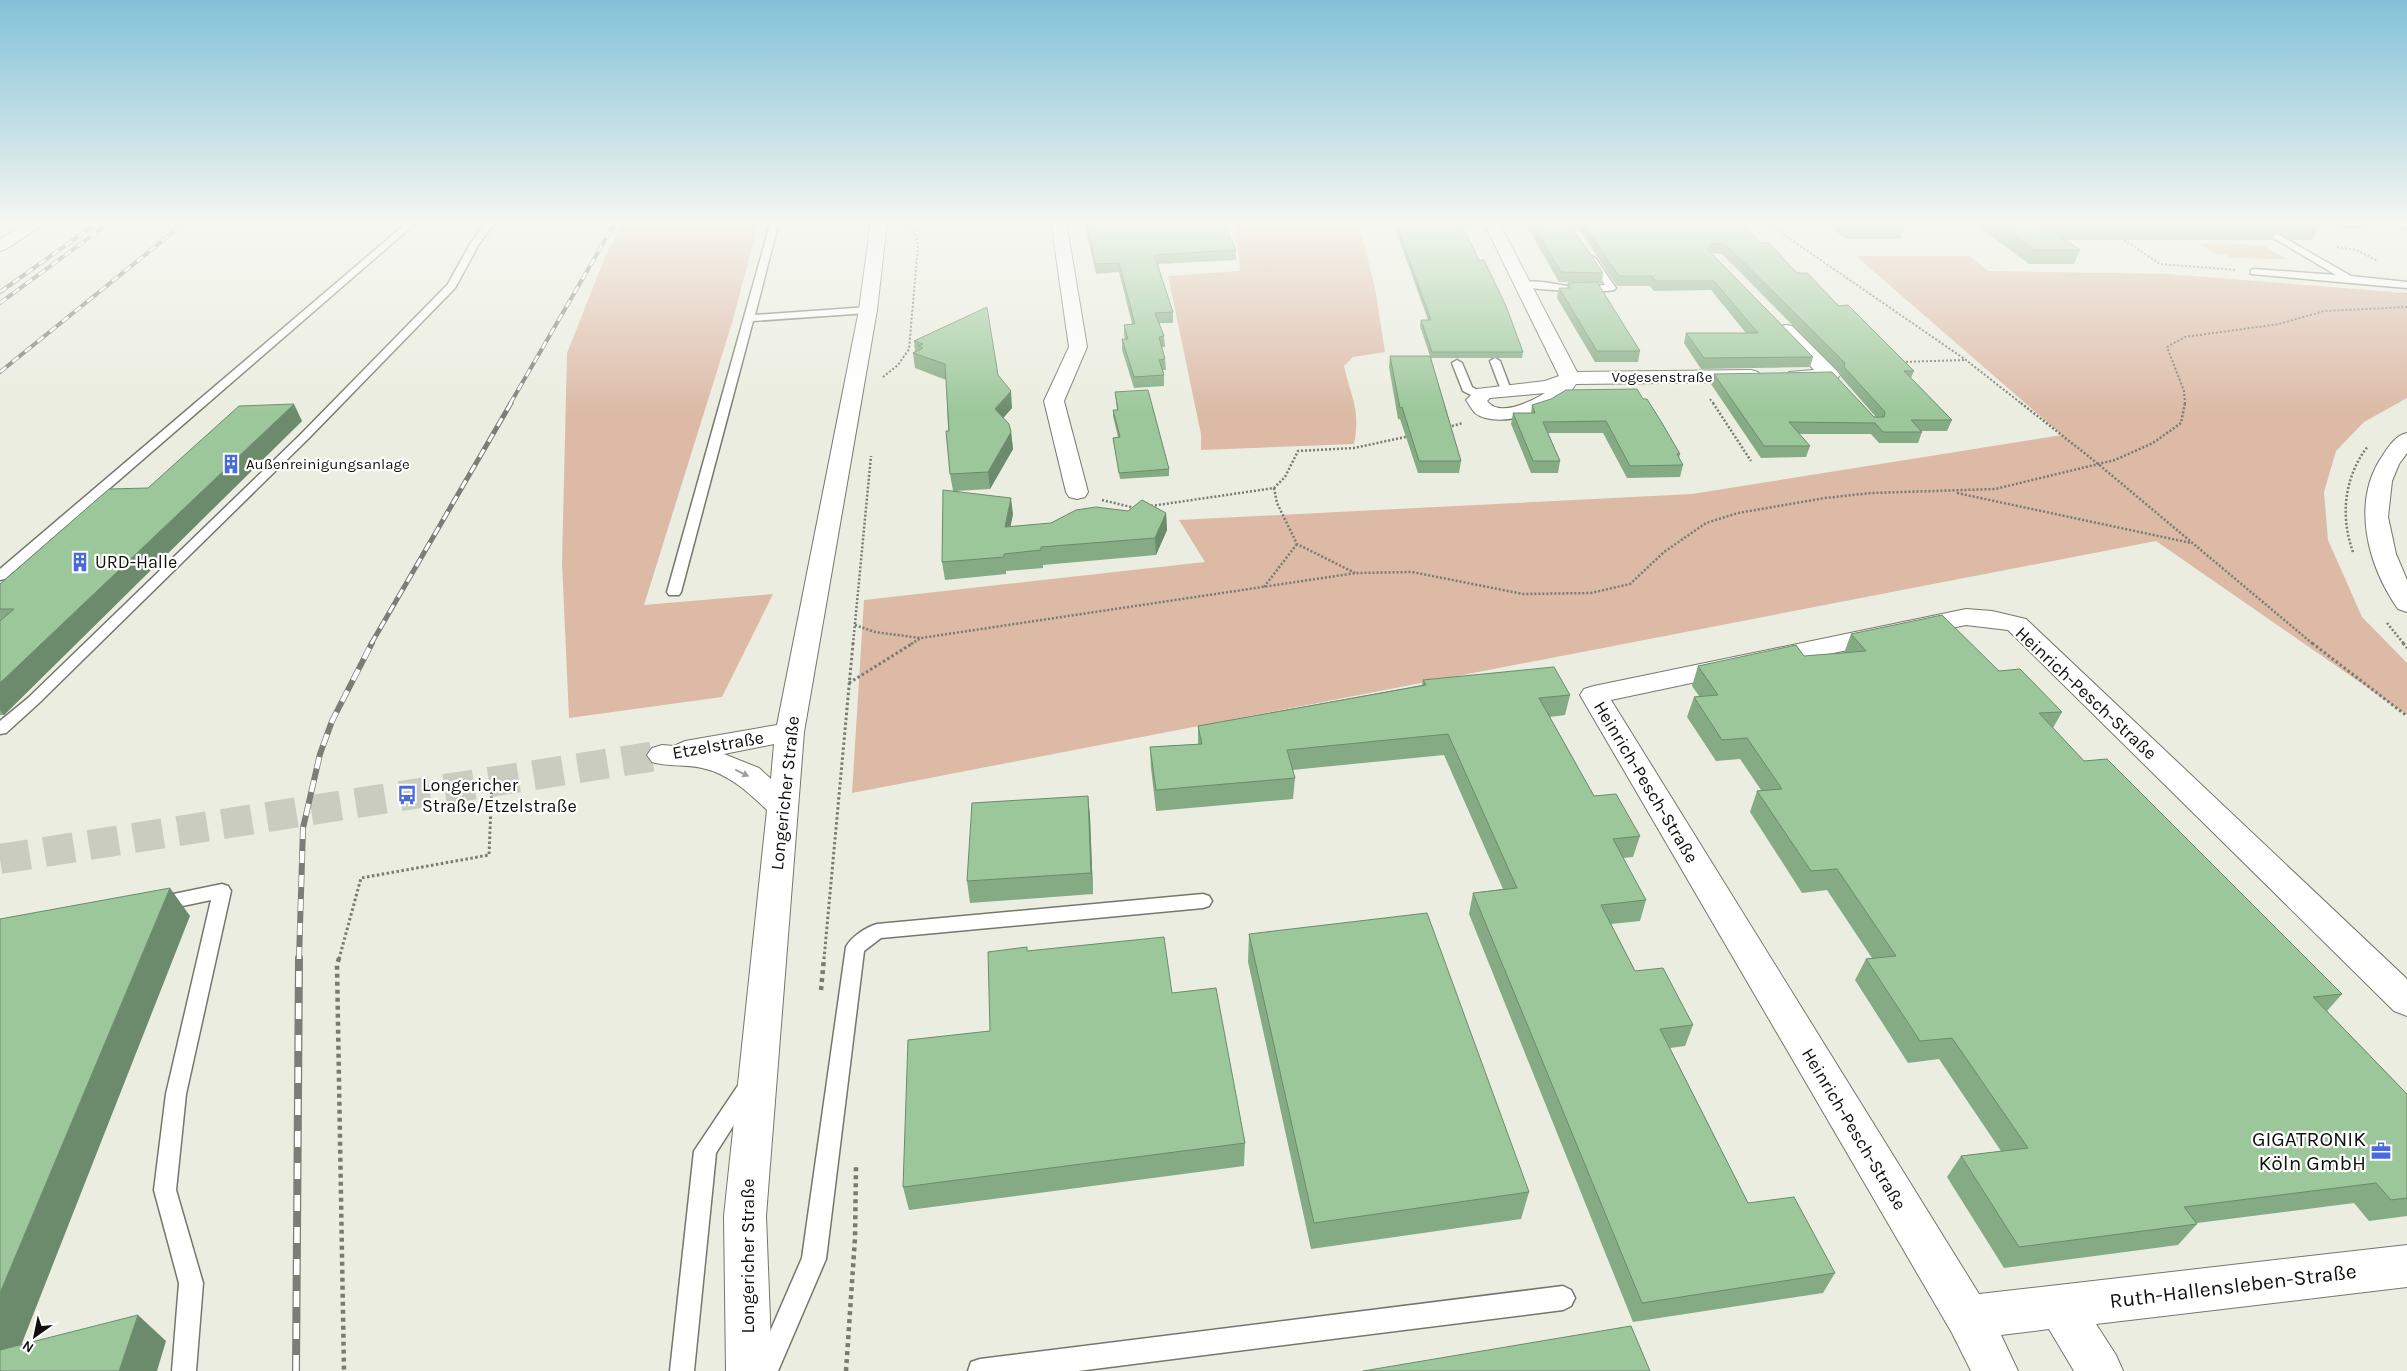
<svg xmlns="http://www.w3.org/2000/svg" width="2407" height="1371" font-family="Karla,sans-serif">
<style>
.green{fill:#dcbaa6}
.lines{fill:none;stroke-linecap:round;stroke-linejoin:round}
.tertiary-tunnel{stroke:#caccc0;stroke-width:30;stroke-dasharray:30 15;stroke-linecap:butt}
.service-casing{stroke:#76776c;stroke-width:3}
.minor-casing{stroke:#76776c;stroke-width:2}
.tertiary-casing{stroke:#76776c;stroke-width:2}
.path-far3{stroke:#797a72;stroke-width:2;stroke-dasharray:2 2;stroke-linecap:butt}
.path-far2{stroke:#797a72;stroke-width:2.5;stroke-dasharray:2 2;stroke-linecap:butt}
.path-far1{stroke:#797a72;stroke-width:3;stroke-dasharray:2.5 2.5;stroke-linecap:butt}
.path{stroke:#797a72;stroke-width:4.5;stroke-dasharray:4 4;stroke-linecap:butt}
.service{fill:#fff;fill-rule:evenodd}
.minor{fill:#fff;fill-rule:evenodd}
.tertiary{fill:#fff;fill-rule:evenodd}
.rail-far3-casing{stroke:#7c7d75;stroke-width:4}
.rail-far2-casing{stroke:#7c7d75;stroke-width:5}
.rail-far1-casing{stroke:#7c7d75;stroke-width:6}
.rail-casing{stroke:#7c7d75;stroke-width:8}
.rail-far3{stroke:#fff;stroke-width:2.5;stroke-dasharray:8;stroke-linecap:butt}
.rail-far2{stroke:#fff;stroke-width:3;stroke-dasharray:9;stroke-linecap:butt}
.rail-far1{stroke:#fff;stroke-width:4.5;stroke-dasharray:12;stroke-linecap:butt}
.rail{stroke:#fff;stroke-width:5.5;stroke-dasharray:16;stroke-linecap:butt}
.wall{fill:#85ab84}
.shaded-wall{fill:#6c8b6c}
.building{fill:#9bc79a;stroke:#6c8b6c}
.oneway{fill:#9f9f9e}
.labels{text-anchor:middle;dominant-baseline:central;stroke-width:4.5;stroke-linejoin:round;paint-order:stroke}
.far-street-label{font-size:15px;fill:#0f100c;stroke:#fff}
.far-poi-label{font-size:15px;fill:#0f100c;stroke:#fff;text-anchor:start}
.poi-label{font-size:18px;fill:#0f100c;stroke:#fff;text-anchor:start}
.street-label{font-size:18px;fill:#0f100c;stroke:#fff}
.near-poi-label{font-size:21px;fill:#0f100c;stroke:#fff;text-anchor:end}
.near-street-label{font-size:21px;fill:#0f100c;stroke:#fff}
</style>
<rect width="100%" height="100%" fill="#ebede0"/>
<g class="green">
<polygon points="625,221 759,221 732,323 644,605 773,594 722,697 569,718 562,563 567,353 608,250"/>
<path d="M1235 221 1342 222 1360 228 1375 288 1385 352 1353 357 1344 366C1351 398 1361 409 1354 444L1201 450V434L1168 276 1240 271Z"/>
<polygon points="2216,243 2262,245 2287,259 2231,258 2225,254 2216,254 2199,244"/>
<polygon points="1856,256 1970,256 1988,271 2167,274 2407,293 2407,398 2364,422 2336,451 2324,492 2328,540 2362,617 2407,663 2407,715 2156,541 852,793 864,600 1205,562 1179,520 1692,494 2062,435"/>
</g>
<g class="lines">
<polyline class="tertiary-tunnel" points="0,859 662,755"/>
<defs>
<g id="service">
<polygon points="409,221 418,221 5,579 0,580 0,569"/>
<polygon points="488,221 496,221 479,244 455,288 308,439 38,704 6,733 0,734 0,721 28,698 300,435 448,284 470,244"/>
<polygon points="771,221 779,221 755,315 868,307 873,310 868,313 753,321 681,592 679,595 669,595 667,592"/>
<polygon points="2245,221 2255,221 2351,276 2407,282 2407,288 2251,274 2251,270 2254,269 2336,275"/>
<path d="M2330 221H2356L2367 224C2360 229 2337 226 2330 221Z"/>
<path d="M1592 256 1596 259 1616 288 1614 290C1603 293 1524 290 1518 285 1529 277 1556 285 1569 286 1580 287 1593 286 1605 285L1588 259Z"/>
<polygon points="1495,358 1500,361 1511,390 1510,392 1506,393 1501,390 1490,361"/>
<polygon points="1457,360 1462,363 1472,387 1483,393 1483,397 1475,397 1463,391 1452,363"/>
<polygon points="222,884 228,886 231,891 186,1094 176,1190 203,1283 196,1371 172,1371 179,1283 154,1190 166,1094 211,900 159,911 153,909 150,904 153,899 159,897"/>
<path d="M1203 894 1209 896 1212 901 1209 906 1203 908 881 938 864 951 826 1259 778 1371H753L802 1258 846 947C851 937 866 927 877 924Z"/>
<polygon points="748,1078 755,1081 758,1087 716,1153 694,1371 670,1371 694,1151 741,1081"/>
<polygon points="1563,1286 1571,1290 1575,1298 1571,1306 1563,1310 1078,1371 968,1371 971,1362 980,1359"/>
</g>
<g id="minor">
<polygon points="1051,221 1066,221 1087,347 1064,401 1088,492 1085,497 1077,499 1069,497 1066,492 1044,401 1069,347"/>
<path d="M1483 221H1498L1577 372 1751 370 1758 372 1761 376 1758 380 1751 382 1576 384C1573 388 1570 393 1567 397 1550 413 1495 429 1475 413 1472 410 1469 404 1466 400L1477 389 1545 381 1559 376ZM1545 393C1531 401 1500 418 1487 401L1490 398Z"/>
<polygon points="1786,325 1792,326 1837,371 1840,375 1837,379 1796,382 1789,380 1786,376 1789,372 1814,370 1777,330 1780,326"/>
<polygon points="1966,609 1992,611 2026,619 2407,979 2407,1016 2394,1011 2008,630 1966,625 1611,700 1979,1294 2407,1245 2407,1287 2096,1324 2116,1355 2123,1371 2074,1371 2049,1329 2001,1335 2018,1371 1971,1371 1952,1333 1580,695 1584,689 1594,686"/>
</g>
<g id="tertiary">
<polygon points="31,221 49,221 6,249 0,251 0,239"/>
<path d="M871 221H887L877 310 804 732 766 1216 772 1371H726L724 1216 767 810C748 792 729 774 702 768 686 764 668 767 652 762L647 755 652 748 662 745 674 746 685 741 777 725 859 310ZM774 744 771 779 759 768 724 754Z"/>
<polygon points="2393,221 2407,221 2407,229 2395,224"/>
<path d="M2407 433V453L2399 464 2392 481 2388 517 2396 554 2407 580V612L2398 609C2368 566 2350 502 2383 455 2389 446 2396 435 2407 433Z"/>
</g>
</defs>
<use href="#service" class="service-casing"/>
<use href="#minor" class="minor-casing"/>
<use href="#tertiary" class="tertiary-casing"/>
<g class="path-far3">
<polyline points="1764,221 1966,360 2022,404"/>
<polyline points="2121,238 2160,264 2236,270"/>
<polyline points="2337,247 2356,250 2378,261"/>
<polyline points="1902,362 1965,360"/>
<polyline points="883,377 898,365 909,349 918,246 915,233 905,221"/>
<polyline points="1710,399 1714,404"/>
<polyline points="2185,404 2184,391 2167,347 2185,337 2279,324 2324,311 2407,307"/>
</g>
<g class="path-far2">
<polyline points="1713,403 1751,461"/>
<polyline points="2021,403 2097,463 2313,644"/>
<polyline points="1448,427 1463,423"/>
<polyline points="1274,488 1277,503 1297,544 1355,573"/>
<polyline points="1957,493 2191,543"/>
<polyline points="1102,500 1135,508"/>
<polyline points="1151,506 1274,488 1285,477 1298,451 1354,448 1410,436"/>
<path d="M2353 552C2340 516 2344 477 2368 446"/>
<polyline points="1264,587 1297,544"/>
<polyline points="2387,623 2404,644"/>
<polyline points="855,625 875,632 920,638"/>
<polyline points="853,644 871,456"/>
<polyline points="911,644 921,638 1356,573 1412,572 1523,594 1591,593 1630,584 1664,552 1706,523 1738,513 1825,498 1871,493 1995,489 2115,460 2153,443 2181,423 2185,403"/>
</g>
<g class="path-far1">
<polyline points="2312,643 2407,716"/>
<polyline points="2403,643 2407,648"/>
<polyline points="849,683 913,643"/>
<polyline points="339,959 361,878 489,855 492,782"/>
<polyline points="824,959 853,643"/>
</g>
<g class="path">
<polyline points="339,958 337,965 344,1371"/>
<polyline points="821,990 824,958"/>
<polyline points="846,1371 855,1238 856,1167"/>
</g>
<use href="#service" class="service"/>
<use href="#minor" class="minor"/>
<use href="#tertiary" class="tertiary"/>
<defs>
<g id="rail-far3">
<polyline points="0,292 100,221"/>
<polyline points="0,303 112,221"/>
<polyline points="0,372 187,221"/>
<polyline points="510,404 616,221"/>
</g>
<polyline id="rail-far2" points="371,644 511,403"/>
<polyline id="rail-far1" points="299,959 303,828 320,754 332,721 372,643"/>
<polyline id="rail" points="296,1371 299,958"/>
</defs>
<use href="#rail-far3" class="rail-far3-casing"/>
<use href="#rail-far2" class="rail-far2-casing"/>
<use href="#rail-far1" class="rail-far1-casing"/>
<use href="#rail" class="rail-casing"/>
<use href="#rail-far3" class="rail-far3"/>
<use href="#rail-far2" class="rail-far2"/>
<use href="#rail-far1" class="rail-far1"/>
<use href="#rail" class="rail"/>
</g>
<g class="wall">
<polygon points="1084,221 1223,221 1236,250 1236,260 1158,264 1173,312 1173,323 1159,323 1164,336 1165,347 1162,347 1165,359 1166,370 1163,370 1164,375 1164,386 1134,388 1122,350 1122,339 1125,339 1124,335 1124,325 1132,324 1119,272 1096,274"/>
<polygon points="1371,221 1460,221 1523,352 1522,358 1431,358 1461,461 1459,473 1418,473 1400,419 1398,419 1389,367 1390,356 1430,356 1420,326 1421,320 1428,320 1394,225 1373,226"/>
<polygon points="1524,221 1740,221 1761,243 1839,306 1914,371 1911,378 1952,420 1947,431 1921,431 1922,432 1918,443 1879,443 1871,434 1799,434 1810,446 1806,457 1761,458 1711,384 1714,374 1876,417 1841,377 1841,374 1722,254 1711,253 1813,357 1810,367 1701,369 1684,343 1686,333 1746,333 1711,290 1654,291 1650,286 1617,286 1578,228 1574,226 1572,227 1603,273 1602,283 1597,283 1640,351 1638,362 1595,362 1557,298 1559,288 1567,288 1568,283 1581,282 1559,282"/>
<polygon points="1824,221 1906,221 1900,239 1845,239"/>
<polygon points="1971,221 2312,221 2320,226 2312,240 2292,240 2278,232 2273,240 2066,240 2080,250 2074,264 2029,264"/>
<polygon points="914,341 998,375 1012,408 1003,418 1011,432 1013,449 990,489 956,491 1013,514 1010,527 1051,523 1128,511 1166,513 1167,530 1156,555 1043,565 1043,568 1006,571 1006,574 945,580 942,562 953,491 950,474 946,380 915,368 913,353 915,351"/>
<polygon points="1115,392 1169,469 1169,476 1120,479 1114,444 1113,438 1118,437 1113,416 1113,410 1117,410"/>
<polygon points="1643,399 1680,454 1679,458 1683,465 1680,477 1627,478 1603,433 1548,433 1560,461 1558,473 1531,473 1511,424 1513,413 1531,413 1532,405"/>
<polygon points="302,421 4,715 0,715 0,584 148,488"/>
<polygon points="1851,634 1999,671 2062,712 2053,728 2084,761 2342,994 2327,1011 2407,1094 2407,1216 2369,1221 2354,1203 2197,1223 2197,1224 2178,1245 2004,1268 1947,1177 1961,1156 2001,1151 1939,1059 1908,1063 1855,980 1866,959 1872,958 1827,890 1802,893 1750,812 1757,791 1761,790 1740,759 1716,761 1687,717 1694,697 1699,696 1692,686 1698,666 1844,653"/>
<polygon points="1423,680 1570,695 1565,715 1550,717 1594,796 1640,836 1633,857 1623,858 1646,900 1640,921 1611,924 1635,971 1693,1025 1685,1046 1670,1048 1748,1203 1835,1273 1823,1293 1633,1322 1469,914 1473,893 1503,889 1444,755 1292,770 1295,778 1293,799 1156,811 1151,768 1150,747 1198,744 1198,726 1422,685"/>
<polygon points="1088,796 1090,817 1093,894 970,903 967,881"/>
<polygon points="1249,934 1529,1192 1521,1219 1311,1249 1248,962"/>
<polygon points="1027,947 1027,951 1172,993 1245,1143 1244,1166 909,1210 903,1187 990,1031"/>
</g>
<g class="shaded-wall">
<polygon points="1571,221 1575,221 1574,226 1567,232 1569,223"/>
<polygon points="1011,391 1012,408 997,425 995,409"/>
<polygon points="294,404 302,421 4,715 0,710 0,683"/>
<polygon points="1011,432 1013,449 990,489 988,472"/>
<polygon points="1011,498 1013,514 1007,544 1005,527"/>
<polygon points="1166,513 1167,530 1156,555 1155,538"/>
<polygon points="1088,796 1090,817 1093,894 1091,873"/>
<polygon points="170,888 190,916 11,1371 0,1371 0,1293"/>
<polygon points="138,1315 166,1341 157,1371 119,1371"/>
</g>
<g class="building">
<polygon points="1086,221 1223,221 1236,250 1154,255 1173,312 1155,313 1164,336 1159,337 1165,359 1159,360 1164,375 1134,377 1122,339 1128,339 1124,325 1135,324 1119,263 1095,264"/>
<polygon points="1395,221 1460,221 1479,260 1484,260 1506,306 1523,352 1432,352 1421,320 1431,320"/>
<polygon points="1531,221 1571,221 1569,223 1603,273 1561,272"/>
<polygon points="1581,221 1740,221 1761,243 1769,243 1797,273 1807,273 1839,306 1848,305 1914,371 1904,371 1952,420 1911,420 1922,432 1883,432 1875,423 1789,422 1810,446 1764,446 1714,374 1832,372 1874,417 1884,417 1885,412 1844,367 1845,363 1725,244 1711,244 1708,250 1813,357 1704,358 1686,333 1758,333 1714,281 1656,281 1652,276 1619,276"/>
<polygon points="1994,221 2270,221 2280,227 2046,227 2080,250 2034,250"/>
<polygon points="2289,221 2312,221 2320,226 2299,227"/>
<polygon points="1597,282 1640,351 1597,351 1559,288 1570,288 1568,283"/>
<polygon points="987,307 998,375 1011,391 995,409 1009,424 1011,432 988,472 950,474 946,431 949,431 945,364 913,353 923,348 918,346 923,344 914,341"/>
<polygon points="1390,356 1430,356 1461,461 1419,461 1402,407 1400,408"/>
<polygon points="1637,389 1643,399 1647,399 1662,423 1680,454 1677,454 1683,465 1630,466 1606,421 1543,422 1560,461 1533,461 1513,413 1535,413 1532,405 1551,399 1566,390"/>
<polygon points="1148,390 1169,469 1119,473 1113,438 1120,437 1113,410 1118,410 1115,392"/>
<polygon points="294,404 0,683 0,621 14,609 0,609 0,584 109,489 148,488 239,406"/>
<polygon points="943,490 1011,498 1005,527 1051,523 1076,510 1096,507 1128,511 1142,500 1166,513 1155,538 1041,547 1041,550 1004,554 1004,557 942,562"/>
<polygon points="1942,615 1999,671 2020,669 2062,712 2039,713 2084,761 2107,759 2342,994 2313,997 2407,1094 2407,1198 2391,1200 2376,1183 2184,1207 2197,1224 2019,1247 1961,1156 2028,1148 1952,1038 1920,1041 1866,959 1896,956 1837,869 1811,871 1757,791 1782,789 1747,738 1722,740 1694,697 1718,695 1698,666 1796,645 1804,656 1866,651 1851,634"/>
<polygon points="1554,667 1570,695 1539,698 1594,796 1616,794 1640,836 1613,839 1646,900 1601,905 1635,971 1663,968 1693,1025 1660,1029 1748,1203 1794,1197 1835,1273 1642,1303 1473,893 1517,888 1448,734 1287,750 1295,778 1156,790 1150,747 1202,744 1198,726 1426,685 1423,680"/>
<polygon points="1088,796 1091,873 967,881 972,803"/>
<polygon points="170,888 0,1293 0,919"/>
<polygon points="1427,913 1529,1192 1314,1223 1249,934"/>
<polygon points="1164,937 1172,993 1216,988 1245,1143 903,1187 908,1040 990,1031 988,952 1027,947 1027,951"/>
<polygon points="138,1315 119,1371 0,1371 0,1350"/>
<polygon points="1631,1326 1650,1371 1363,1371"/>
</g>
<defs><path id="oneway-solid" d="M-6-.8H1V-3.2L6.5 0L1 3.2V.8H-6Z" transform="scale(1.25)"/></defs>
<use class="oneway" href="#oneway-solid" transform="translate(742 773) rotate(26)"/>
<linearGradient id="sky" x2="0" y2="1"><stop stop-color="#83c1d8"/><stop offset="0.54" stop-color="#f6f7f1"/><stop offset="1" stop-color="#f6f7f1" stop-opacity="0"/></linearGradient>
<rect width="2407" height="413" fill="url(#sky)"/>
<defs>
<symbol id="building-bare" viewBox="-9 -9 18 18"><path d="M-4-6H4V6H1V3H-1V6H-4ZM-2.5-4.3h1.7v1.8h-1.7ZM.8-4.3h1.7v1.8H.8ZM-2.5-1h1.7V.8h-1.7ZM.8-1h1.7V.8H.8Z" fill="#486add" stroke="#fff" stroke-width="2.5" paint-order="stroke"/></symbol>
<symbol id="bus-bare" viewBox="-9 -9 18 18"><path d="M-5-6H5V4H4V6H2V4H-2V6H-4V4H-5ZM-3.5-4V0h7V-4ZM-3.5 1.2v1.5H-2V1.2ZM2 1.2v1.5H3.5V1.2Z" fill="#486add" stroke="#fff" stroke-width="2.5" paint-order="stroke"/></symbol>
<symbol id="office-bare" viewBox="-9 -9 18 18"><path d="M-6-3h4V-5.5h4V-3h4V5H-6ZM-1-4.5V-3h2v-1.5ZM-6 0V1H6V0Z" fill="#486add" stroke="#fff" stroke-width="2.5" paint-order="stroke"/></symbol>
</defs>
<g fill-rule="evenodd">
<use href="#building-bare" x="217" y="450" width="28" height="28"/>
<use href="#building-bare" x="66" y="548" width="28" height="28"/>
<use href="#bus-bare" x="393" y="781" width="28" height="28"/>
<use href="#office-bare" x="2367" y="1137" width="28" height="28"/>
</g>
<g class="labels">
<g class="far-street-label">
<text x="1662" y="377">Vogesenstraße</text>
</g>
<g class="far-poi-label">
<text x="246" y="464">Außenreinigungsanlage</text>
</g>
<g class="poi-label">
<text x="95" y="562">URD-Halle</text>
<text x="422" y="785">Longericher<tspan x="422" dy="21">Straße/Etzelstraße</tspan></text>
</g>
<g class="street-label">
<text transform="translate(2086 693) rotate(43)">Heinrich-Pesch-Straße</text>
<text transform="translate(718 745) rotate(-10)">Etzelstraße</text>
<text transform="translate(1646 782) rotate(59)">Heinrich-Pesch-Straße</text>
<text transform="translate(785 793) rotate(-84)">Longericher Straße</text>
<text transform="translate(1854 1129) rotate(59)">Heinrich-Pesch-Straße</text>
<text transform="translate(748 1256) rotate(-90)">Longericher Straße</text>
</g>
<g class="near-poi-label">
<text x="2366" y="1139">GIGATRONIK<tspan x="2366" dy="24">Köln GmbH</tspan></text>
</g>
<g class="near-street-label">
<text transform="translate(2233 1286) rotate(-7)">Ruth-Hallensleben-Straße</text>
</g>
</g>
<g transform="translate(35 1336) rotate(213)" stroke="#ffffff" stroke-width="4" paint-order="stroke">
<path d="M0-4L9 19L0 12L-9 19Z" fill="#0f100c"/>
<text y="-8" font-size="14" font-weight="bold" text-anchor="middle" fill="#0f100c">N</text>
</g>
</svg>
